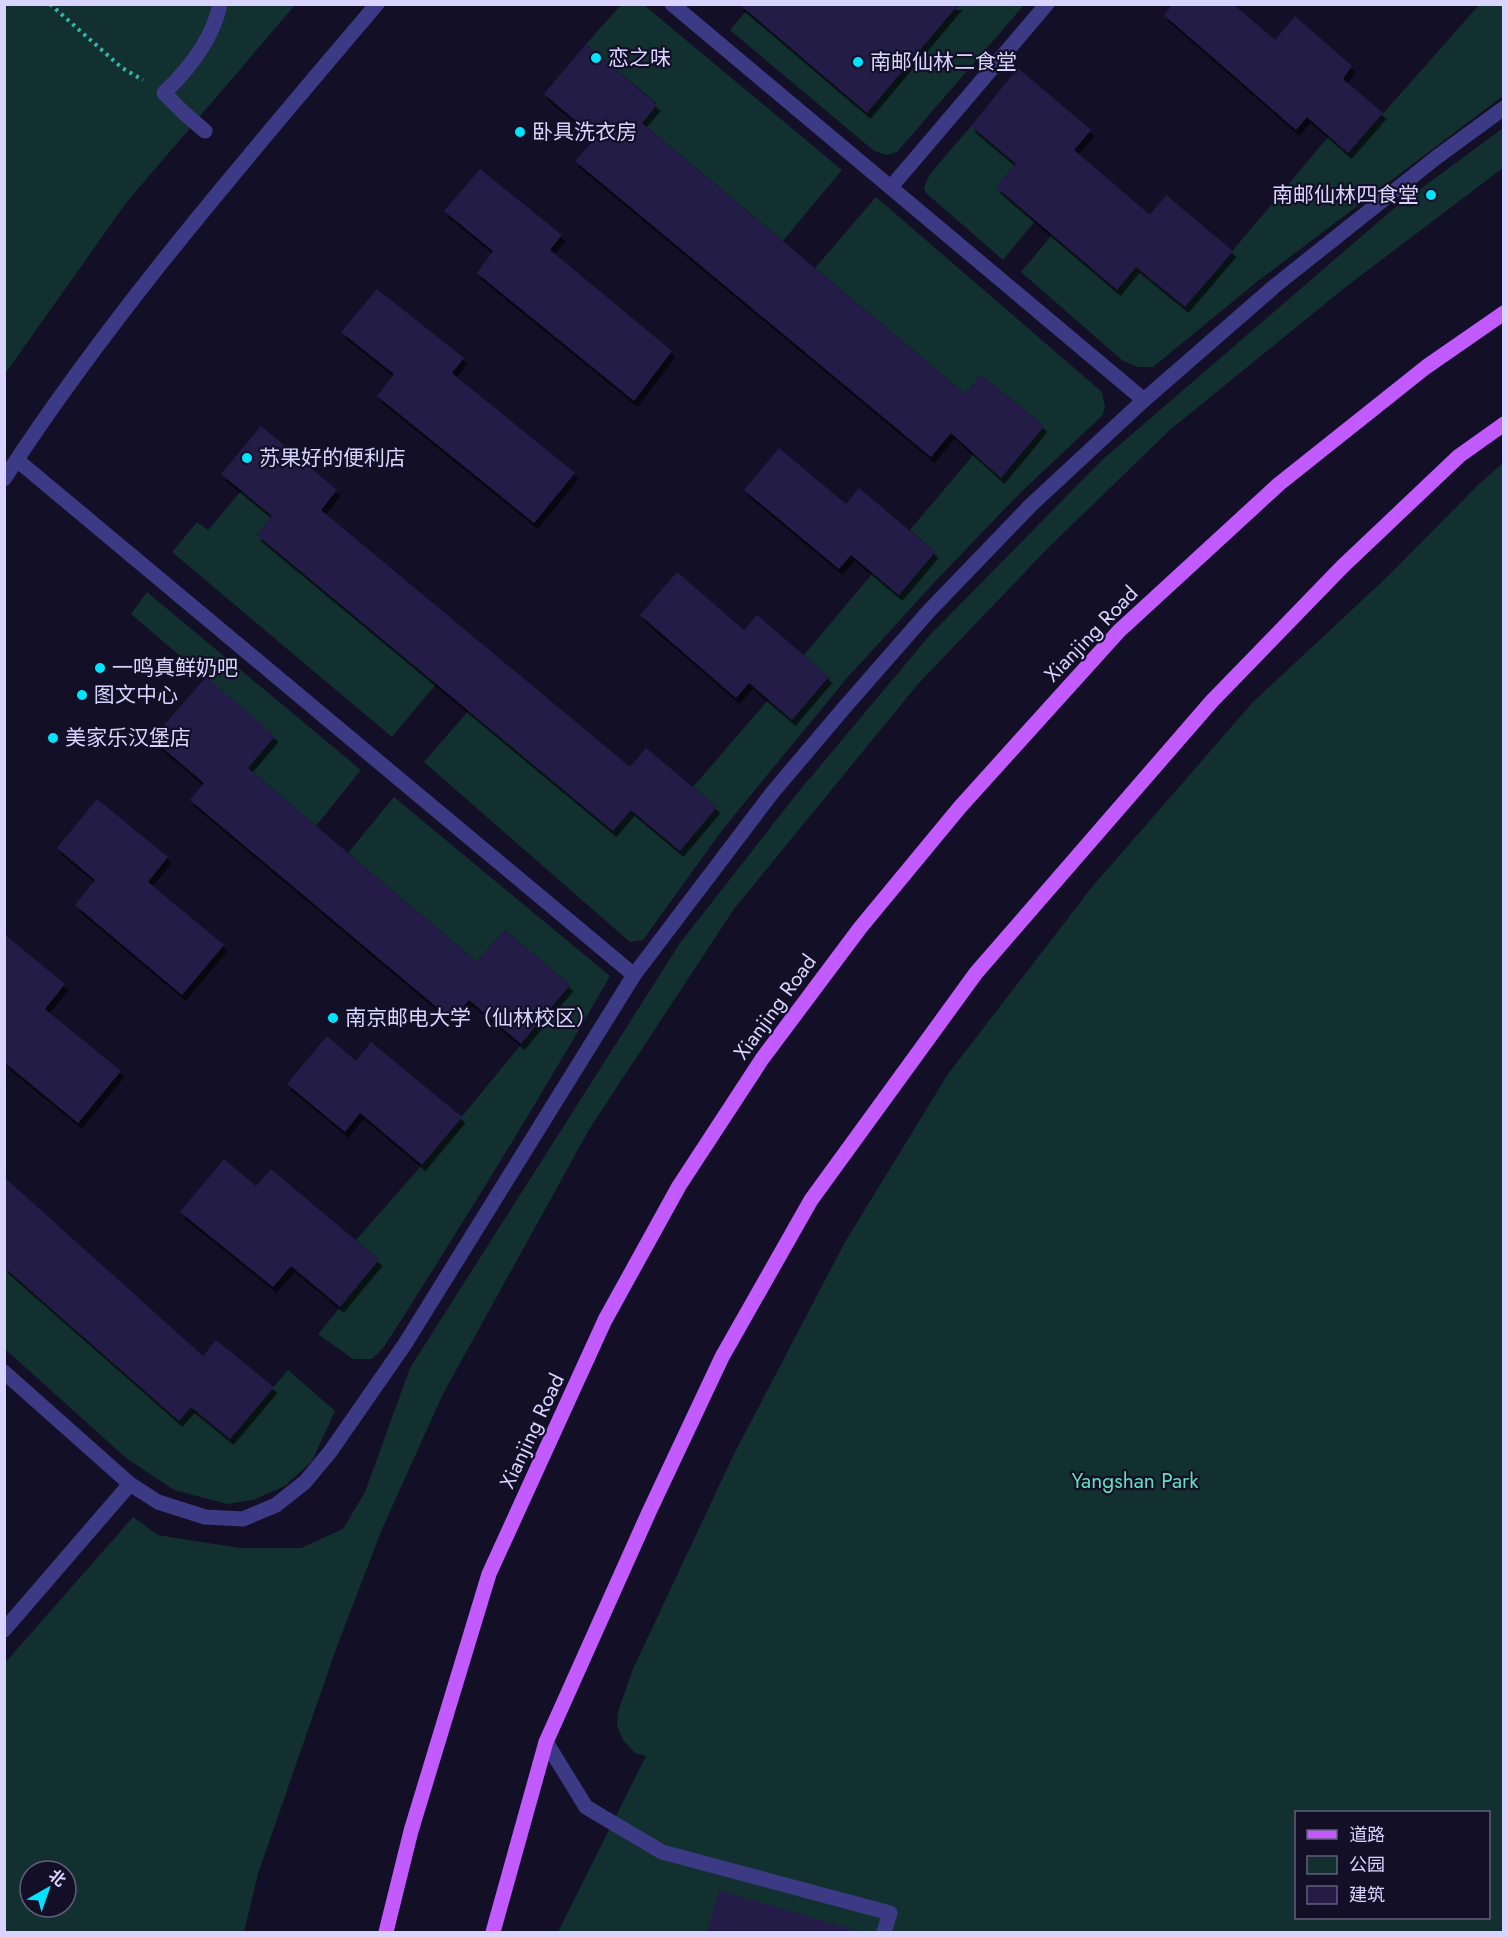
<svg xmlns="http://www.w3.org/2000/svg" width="1508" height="1937" font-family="Jost,'Noto Sans SC',sans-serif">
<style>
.green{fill:#12302f;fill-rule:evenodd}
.building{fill:#241b47;filter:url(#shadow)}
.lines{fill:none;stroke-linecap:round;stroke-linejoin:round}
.path{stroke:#2fb8b0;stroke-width:4;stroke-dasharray:3 4.5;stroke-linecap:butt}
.minor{stroke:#3d3a85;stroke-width:15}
.major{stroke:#c25bff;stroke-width:15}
.poi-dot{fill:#00e5ff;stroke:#130f26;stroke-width:2}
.labels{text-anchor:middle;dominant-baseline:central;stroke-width:4.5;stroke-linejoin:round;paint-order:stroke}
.poi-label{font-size:21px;fill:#d9d4ff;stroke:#130f26;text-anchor:start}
.street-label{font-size:21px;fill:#d9d4ff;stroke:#130f26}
.park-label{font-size:21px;fill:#5fe0c0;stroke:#130f26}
</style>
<defs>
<filter id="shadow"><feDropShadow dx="3.5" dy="6" stdDeviation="0" flood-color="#0009"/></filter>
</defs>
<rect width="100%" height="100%" fill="#130f26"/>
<g class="green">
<polygon points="5,5 295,5 126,203 5,374"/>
<polygon points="621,5 644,5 842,170 783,241 642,123 657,104 586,44"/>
<polygon points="959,5 1024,5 897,152 887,155 874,151 730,30 746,11 867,113"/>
<polygon points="1479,5 1503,5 1503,96 1258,281 1153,367 1138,367 1123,361 1021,272 1052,235 1116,290 1136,267 1185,307 1329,136 1348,153"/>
<polygon points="971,126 1016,164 996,187 1035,221 1003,260 926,193 924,187 930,174"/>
<path d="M1503 128V168L1347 286 1171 429 1048 548 918 684 734 909 590 1128 443 1394 382 1529 336 1649 258 1874 244 1932H5V1663L133 1517 158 1535 240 1548H301L343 1529 365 1492 410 1368 680 943 795 796 929 636 1102 460 1392 210ZM30 1871H66V1907H30Z"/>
<polygon points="876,197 1102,392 1105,407 1102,416 1020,493 930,587 847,678 723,829 643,940 630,942 424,762 469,710 613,831 631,810 680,851 717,807 693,787 768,700 792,720 829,678 804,655 873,573 899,594 935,552 910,530 974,454 1044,426 981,375 965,394 815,268"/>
<path d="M1503 463V1932H558L646 1756 635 1753 623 1740 617 1726 618 1712 632 1671 734 1454 845 1242 948 1074 1092 887 1253 702 1387 577 1478 485ZM1296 1812H1488V1918H1296Z"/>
<polygon points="241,491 272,516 257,535 436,684 392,737 172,552 197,522 208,530"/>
<polygon points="147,592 361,770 316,826 248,768 274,736 131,614"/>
<path d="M394 797 610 976C538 1102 462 1225 384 1347L372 1359H353L318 1334 379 1260 356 1240 422 1165 570 985 505 930 477 962 348 853Z"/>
<polygon points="5,1267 179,1421 191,1407 230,1438 288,1370 335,1411 312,1461 285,1486 253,1500 227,1504 174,1490 126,1458 5,1349"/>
</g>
<g class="building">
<polygon points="739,4 959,4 867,113"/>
<polygon points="1173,4 1233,4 1275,40 1295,16 1352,66 1343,79 1383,113 1348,153 1307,117 1296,130 1164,15"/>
<polygon points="586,44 657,105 642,123 965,394 981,375 1044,426 1001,478 951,433 931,457 575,161 596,138 544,94"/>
<polygon points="1018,68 1091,130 1074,150 1150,215 1166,195 1233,251 1185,307 1136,267 1117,290 996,187 1016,164 971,126"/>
<polygon points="480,169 562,235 550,250 672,351 634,401 477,273 493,251 444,211"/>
<polygon points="377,289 464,358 452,373 575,473 534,523 377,396 394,374 341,332"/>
<polygon points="261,426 337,490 321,510 630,767 646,748 717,807 680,851 631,810 613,831 257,535 272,516 221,474"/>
<polygon points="779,448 846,504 859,488 935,552 899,595 851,555 839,569 744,490"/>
<polygon points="677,572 744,630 757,615 829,677 792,720 749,683 736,698 640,615"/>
<polygon points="206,677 275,736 248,768 316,826 477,962 505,930 570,985 521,1044 469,1000 452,1020 190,800 204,783 152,739"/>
<polygon points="97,799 168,857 148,882 224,945 182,995 75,905 95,880 57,848"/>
<polygon points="4,934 65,984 45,1009 121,1071 78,1123 4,1062"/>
<polygon points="327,1036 356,1061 371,1042 462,1117 422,1165 360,1113 345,1132 287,1084"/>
<polygon points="224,1159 256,1186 271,1169 379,1260 340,1307 291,1266 273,1287 180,1212"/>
<polygon points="4,1177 203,1356 216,1340 274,1387 230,1439 191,1407 179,1421 4,1267"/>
<polygon points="719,1890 860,1932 707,1932"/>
</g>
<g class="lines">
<polyline class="path" points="50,4 122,68 143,80"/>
<g class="minor">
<polyline points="672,4 1144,400"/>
<path d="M205 131 184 113 164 93C189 69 213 39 220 4"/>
<polyline points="891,187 1047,4"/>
<polyline points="17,460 634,975"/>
<path d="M4 479C114 310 247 158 377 4"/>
<polyline points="4,1372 130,1484 158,1502 205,1517 243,1519 276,1505 305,1482 330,1452 405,1344 634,975 772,793 844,708 928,612 1031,505 1144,400 1276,285 1437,157 1504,108"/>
<polyline points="4,1630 130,1484"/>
<polyline points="546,1742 586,1807 662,1852 890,1913 884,1932"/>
</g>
<g class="major">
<polyline points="386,1932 411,1831 489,1574 605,1320 679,1186 762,1059 860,928 960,807 1119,631 1279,484 1426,367 1504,313"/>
<polyline points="493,1932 546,1742 649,1512 722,1357 811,1200 976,973 1212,701 1342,567 1459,456 1504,424"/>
</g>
</g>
<g class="poi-dot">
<circle cx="596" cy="58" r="6"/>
<circle cx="858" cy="62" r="6"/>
<circle cx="520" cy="132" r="6"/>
<circle cx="1431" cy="195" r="6"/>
<circle cx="247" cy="458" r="6"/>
<circle cx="100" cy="668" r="6"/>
<circle cx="82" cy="695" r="6"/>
<circle cx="53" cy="738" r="6"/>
<circle cx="333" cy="1018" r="6"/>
</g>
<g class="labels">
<g class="poi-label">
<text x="608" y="58">恋之味</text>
<text x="870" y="62">南邮仙林二食堂</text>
<text x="532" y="132">卧具洗衣房</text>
<text x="1419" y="195" text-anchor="end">南邮仙林四食堂</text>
<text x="259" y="458">苏果好的便利店</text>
<text x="112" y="668">一鸣真鲜奶吧</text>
<text x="94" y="695">图文中心</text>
<text x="65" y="738">美家乐汉堡店</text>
<text x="345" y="1018">南京邮电大学（仙林校区）</text>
</g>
<g class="street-label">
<text transform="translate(1091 634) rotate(-46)">Xianjing Road</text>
<text transform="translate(775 1007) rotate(-54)">Xianjing Road</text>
<text transform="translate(532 1431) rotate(-65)">Xianjing Road</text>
</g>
<g class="park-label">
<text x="1135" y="1481">Yangshan Park</text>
</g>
</g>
<rect width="1508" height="1937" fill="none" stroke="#d9d4ff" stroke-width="12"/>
<rect x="1295" y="1811" width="195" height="108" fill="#130f26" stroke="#625e7d" stroke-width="1.5"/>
<rect x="1307" y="1830" width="30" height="9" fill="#c25bff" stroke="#625e7d" stroke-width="1.5"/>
<text x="1349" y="1841" font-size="18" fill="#d9d4ff">道路</text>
<rect x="1307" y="1856" width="30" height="18" fill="#12302f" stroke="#625e7d" stroke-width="1.5"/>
<text x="1349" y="1871" font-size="18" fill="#d9d4ff">公园</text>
<rect x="1307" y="1886" width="30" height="18" fill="#241b47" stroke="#625e7d" stroke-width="1.5"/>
<text x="1349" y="1901" font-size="18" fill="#d9d4ff">建筑</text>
<g transform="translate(48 1889) rotate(40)"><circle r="28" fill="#130f26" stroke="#625e7d" stroke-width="1.5"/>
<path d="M0-4.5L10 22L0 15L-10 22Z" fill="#00e5ff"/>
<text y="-9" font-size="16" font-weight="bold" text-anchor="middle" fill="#d9d4ff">北</text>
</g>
</svg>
